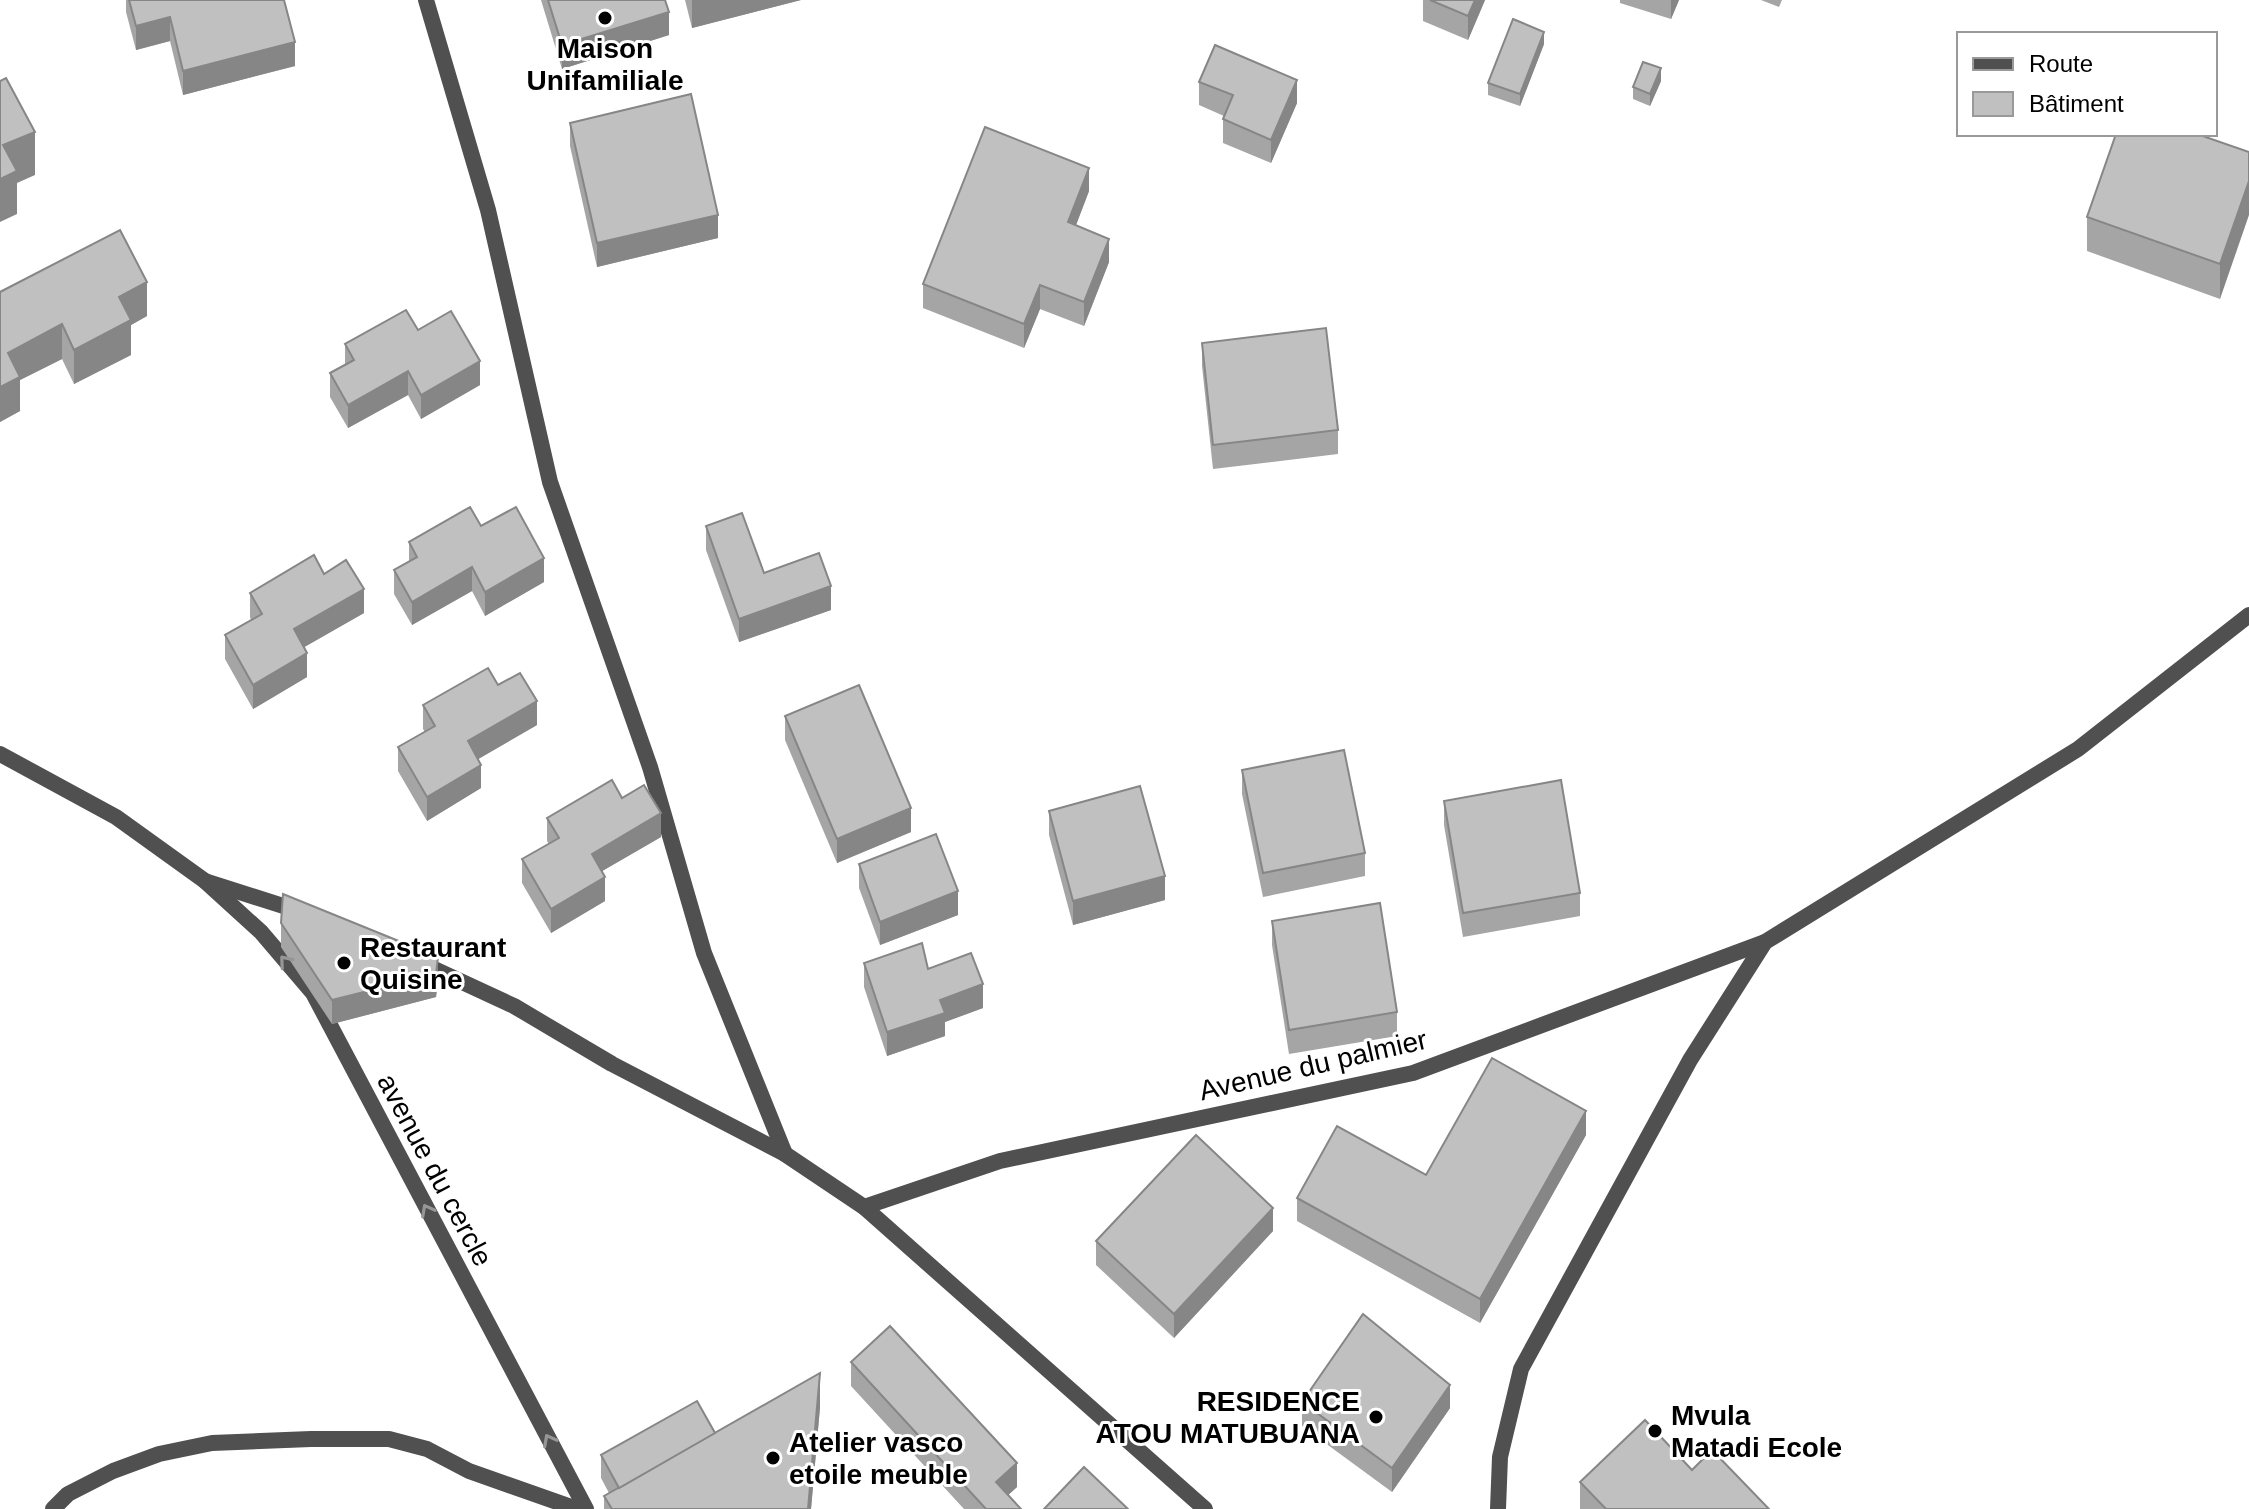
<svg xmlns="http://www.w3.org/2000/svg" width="2249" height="1509" font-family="Arial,sans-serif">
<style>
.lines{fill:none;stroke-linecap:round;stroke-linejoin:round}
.minor{stroke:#505050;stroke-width:16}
.wall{fill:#a5a5a5}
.shaded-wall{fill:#868686}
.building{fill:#c0c0c0;stroke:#868686;stroke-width:2}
.oneway{stroke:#969696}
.poi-dot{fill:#000;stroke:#fff;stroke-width:3}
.labels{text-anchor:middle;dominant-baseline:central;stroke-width:6;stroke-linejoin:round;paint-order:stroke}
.poi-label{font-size:28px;font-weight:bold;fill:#000;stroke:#fff;text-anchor:start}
.street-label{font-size:28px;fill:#000;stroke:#fff}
</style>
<rect width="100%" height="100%" fill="#fff"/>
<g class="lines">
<g class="minor">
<polyline points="426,0 488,210 550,482 650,767 704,953 785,1154"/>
<polyline points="0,754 116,817 205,881 261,932 313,993 586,1509"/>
<polyline points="205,881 302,912"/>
<polyline points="419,962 514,1006 612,1064 785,1154 864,1207 1205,1509"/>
<polyline points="864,1207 1000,1161 1413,1073 1765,942"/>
<polyline points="53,1509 68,1494 113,1471 159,1454 212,1443 311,1439 389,1439 427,1449 469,1471 577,1509"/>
<polyline points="1498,1509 1500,1457 1521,1369 1690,1060 1765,942 2078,749 2249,615"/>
</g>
</g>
<g class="wall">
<polygon points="126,0 284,0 295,66 183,95 170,41 136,50 126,12"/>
<polygon points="541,0 665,0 669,35 562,69"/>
<polygon points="685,0 801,0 692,28"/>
<polygon points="1423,0 1485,0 1468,40 1423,21"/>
<polygon points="1620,0 1679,0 1671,19 1620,3"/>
<polygon points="1761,0 1782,0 1779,7"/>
<polygon points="1544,44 1520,106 1488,95 1488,83"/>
<polygon points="1661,81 1650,106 1633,99 1633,87"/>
<polygon points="1199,82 1297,103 1271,163 1223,143 1223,119 1224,116 1199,105"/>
<polygon points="570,123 718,238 597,267 570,146"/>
<polygon points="2249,152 2220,299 2087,251 2087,217"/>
<polygon points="1089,191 1076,225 1109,262 1084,326 1040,309 1024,348 923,308 923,284"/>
<polygon points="0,292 147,316 131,325 131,355 74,384 62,359 20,380 20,411 0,422"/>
<polygon points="418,330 480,385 421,419 408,395 348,428 330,397 330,373 345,365 345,344"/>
<polygon points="1202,343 1338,430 1338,454 1213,469 1202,366"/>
<polygon points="481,526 544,582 485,616 472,591 412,625 394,594 394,570 409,562 409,542"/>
<polygon points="706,526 764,573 831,610 739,642 706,550"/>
<polygon points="324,574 364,613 304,647 307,677 253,709 225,659 225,635 251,620 250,617 250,593"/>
<polygon points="498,685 537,725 478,759 481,788 427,821 398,771 398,747 425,732 423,729 423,705"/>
<polygon points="785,716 911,832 837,863 785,740"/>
<polygon points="1242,770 1365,853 1365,876 1263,897 1242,794"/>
<polygon points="622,798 661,837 602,871 605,901 551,933 522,883 522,859 549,844 547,841 547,818"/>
<polygon points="1444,801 1580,893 1580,916 1463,937 1444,825"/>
<polygon points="1049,811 1165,900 1073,925 1049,835"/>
<polygon points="859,864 958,915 880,945 859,888"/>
<polygon points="1272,921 1397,1012 1397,1036 1289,1054 1272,945"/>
<polygon points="281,923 438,980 436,997 332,1024 281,947"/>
<polygon points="864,963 928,969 983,1008 945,1022 945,1036 887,1056 864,987"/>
<polygon points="1586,1135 1480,1323 1297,1221 1297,1198 1426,1175"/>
<polygon points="1273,1231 1174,1338 1096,1265 1096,1241"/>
<polygon points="851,1362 1017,1487 1008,1495 1021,1509 964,1509 851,1386"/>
<polygon points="1302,1402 1450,1408 1392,1492 1302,1426"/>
<polygon points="820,1407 811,1509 604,1509 604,1496 609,1493 601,1478 601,1455 715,1433"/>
<polygon points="1692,1470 1769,1509 1580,1509 1580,1482"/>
</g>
<g class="shaded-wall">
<polygon points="692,0 801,0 692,28"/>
<polygon points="1475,0 1485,0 1468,40 1468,16"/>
<polygon points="1671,0 1679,0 1671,19"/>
<polygon points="669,12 669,35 562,69 562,45"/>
<polygon points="170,17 170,41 136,50 136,26"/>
<polygon points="1544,32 1544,44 1520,106 1520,94"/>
<polygon points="295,42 295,66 183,95 183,71"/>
<polygon points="1661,68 1661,81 1650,106 1650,94"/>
<polygon points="1297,80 1297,103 1271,163 1271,140"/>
<polygon points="35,132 35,175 17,183 17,214 0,222 0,179 3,145"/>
<polygon points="1089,168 1089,191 1068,246 1068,222"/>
<polygon points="2249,181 2249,215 2220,299 2220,264"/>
<polygon points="718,215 718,238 597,267 597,243"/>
<polygon points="1109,239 1109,262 1084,326 1084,302"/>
<polygon points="147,282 147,316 131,325 131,355 74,384 74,350 119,297"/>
<polygon points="1040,285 1040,309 1024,348 1024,324"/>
<polygon points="62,324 62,359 20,380 20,411 0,422 0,387 8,353"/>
<polygon points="480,361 480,385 421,419 421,395"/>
<polygon points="408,371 408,395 348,428 348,405"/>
<polygon points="544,558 544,582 485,616 485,592"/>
<polygon points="472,567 472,591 412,625 412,602"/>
<polygon points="831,586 831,610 739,642 739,619"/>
<polygon points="364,589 364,613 294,653 294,629"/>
<polygon points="307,653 307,677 253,709 253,685"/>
<polygon points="537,701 537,725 468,765 468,741"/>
<polygon points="481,765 481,788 427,821 427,797"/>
<polygon points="911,808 911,832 837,863 837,839"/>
<polygon points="661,813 661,837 592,877 592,854"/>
<polygon points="1165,876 1165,900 1073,925 1073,901"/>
<polygon points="605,877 605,901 551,933 551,909"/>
<polygon points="958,891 958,915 880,945 880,922"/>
<polygon points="438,957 438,980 436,997 332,1024 332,1000"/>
<polygon points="983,984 983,1008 945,1022 945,1036 887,1056 887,1032 940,1000"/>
<polygon points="1586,1111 1586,1135 1480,1323 1480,1299"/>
<polygon points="1273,1208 1273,1231 1174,1338 1174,1314"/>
<polygon points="820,1373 820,1407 811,1509 808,1509"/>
<polygon points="1450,1385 1450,1408 1392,1492 1392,1468"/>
<polygon points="1017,1463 1017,1487 996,1506 996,1482"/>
</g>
<g class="building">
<polygon points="129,0 284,0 295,42 183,71 170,17 136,26"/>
<polygon points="548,0 665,0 669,12 562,45"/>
<polygon points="1430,0 1475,0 1468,16"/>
<polygon points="1513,19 1544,32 1520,94 1488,83"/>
<polygon points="1215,45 1297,80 1271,140 1223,119 1233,95 1199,82"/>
<polygon points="1643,62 1661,68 1650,94 1633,87"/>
<polygon points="6,78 35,132 3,145 17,171 0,179 0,81"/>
<polygon points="691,94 718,215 597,243 570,123"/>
<polygon points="985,127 1089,168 1068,222 1109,239 1084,302 1040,285 1024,324 923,284"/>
<polygon points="2116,134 2197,134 2249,152 2249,181 2220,264 2087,217"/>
<polygon points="120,230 147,282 119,297 131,320 74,350 62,324 8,353 20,377 0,387 0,292"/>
<polygon points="406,310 418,330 451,311 480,361 421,395 408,371 348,405 330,373 354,360 345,344"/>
<polygon points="1326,328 1338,430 1213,445 1202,343"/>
<polygon points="470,507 481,526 516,507 544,558 485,592 472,567 412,602 394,570 417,557 409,542"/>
<polygon points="742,513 764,573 819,553 831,586 739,619 706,526"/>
<polygon points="314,555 324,574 346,560 364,589 294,629 307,653 253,685 225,635 262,614 250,593"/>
<polygon points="488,668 498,685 520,673 537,701 468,741 481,765 427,797 398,747 435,726 423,705"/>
<polygon points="859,685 911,808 837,839 785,716"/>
<polygon points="1344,750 1365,853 1263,873 1242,770"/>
<polygon points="612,780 622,798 644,785 661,813 592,854 605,877 551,909 522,859 559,838 547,818"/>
<polygon points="1561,780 1580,893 1463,913 1444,801"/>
<polygon points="1140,786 1165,876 1073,901 1049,811"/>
<polygon points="936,834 958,891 880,922 859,864"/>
<polygon points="283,894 438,957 436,974 332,1000 281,923"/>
<polygon points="1380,903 1397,1012 1289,1030 1272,921"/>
<polygon points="922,943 928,969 971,953 983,984 940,1000 945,1013 887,1032 864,963"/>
<polygon points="1492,1058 1586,1111 1480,1299 1297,1198 1337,1126 1426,1175"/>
<polygon points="1196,1135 1273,1208 1174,1314 1096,1241"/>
<polygon points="1363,1314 1450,1385 1392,1468 1302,1402"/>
<polygon points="890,1326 1017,1463 996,1482 1021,1509 986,1509 851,1362"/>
<polygon points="820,1373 808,1509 612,1509 604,1496"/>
<polygon points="697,1401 715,1433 619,1488 601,1455"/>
<polygon points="1645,1420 1692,1470 1712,1450 1769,1509 1606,1509 1580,1482"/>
<polygon points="1084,1467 1128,1509 1044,1509"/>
</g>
<defs><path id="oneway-chevron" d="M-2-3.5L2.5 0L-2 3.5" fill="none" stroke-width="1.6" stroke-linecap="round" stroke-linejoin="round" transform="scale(2)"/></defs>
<g class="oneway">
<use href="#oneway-chevron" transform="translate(285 961) rotate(-130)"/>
<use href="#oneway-chevron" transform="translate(427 1210) rotate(-118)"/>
<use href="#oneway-chevron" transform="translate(549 1440) rotate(-118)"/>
</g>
<g class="poi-dot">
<circle cx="605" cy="18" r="8"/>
<circle cx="344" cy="963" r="8"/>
<circle cx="1376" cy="1417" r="8"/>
<circle cx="1655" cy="1431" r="8"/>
<circle cx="773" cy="1458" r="8"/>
</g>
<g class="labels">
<g class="poi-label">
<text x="605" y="48" text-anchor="middle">Maison<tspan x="605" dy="32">Unifamiliale</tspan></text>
<text x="360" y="947">Restaurant<tspan x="360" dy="32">Quisine</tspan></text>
<text x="1360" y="1401" text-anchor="end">RESIDENCE<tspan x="1360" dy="32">ATOU MATUBUANA</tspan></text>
<text x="1671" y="1415">Mvula<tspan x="1671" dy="32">Matadi Ecole</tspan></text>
<text x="789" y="1442">Atelier vasco<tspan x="789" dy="32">etoile meuble</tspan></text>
</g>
<g class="street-label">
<text transform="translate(1313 1065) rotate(-13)">Avenue du palmier</text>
<text transform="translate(435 1170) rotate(62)">avenue du cercle</text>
</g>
</g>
<rect x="1957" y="32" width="260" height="104" fill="#ffffff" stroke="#999999" stroke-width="2"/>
<rect x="1973" y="58" width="40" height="12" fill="#505050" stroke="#999999" stroke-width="2"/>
<text x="2029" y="72" font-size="24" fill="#000000">Route</text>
<rect x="1973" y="92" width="40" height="24" fill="#c0c0c0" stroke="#999999" stroke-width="2"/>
<text x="2029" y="112" font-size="24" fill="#000000">Bâtiment</text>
</svg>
